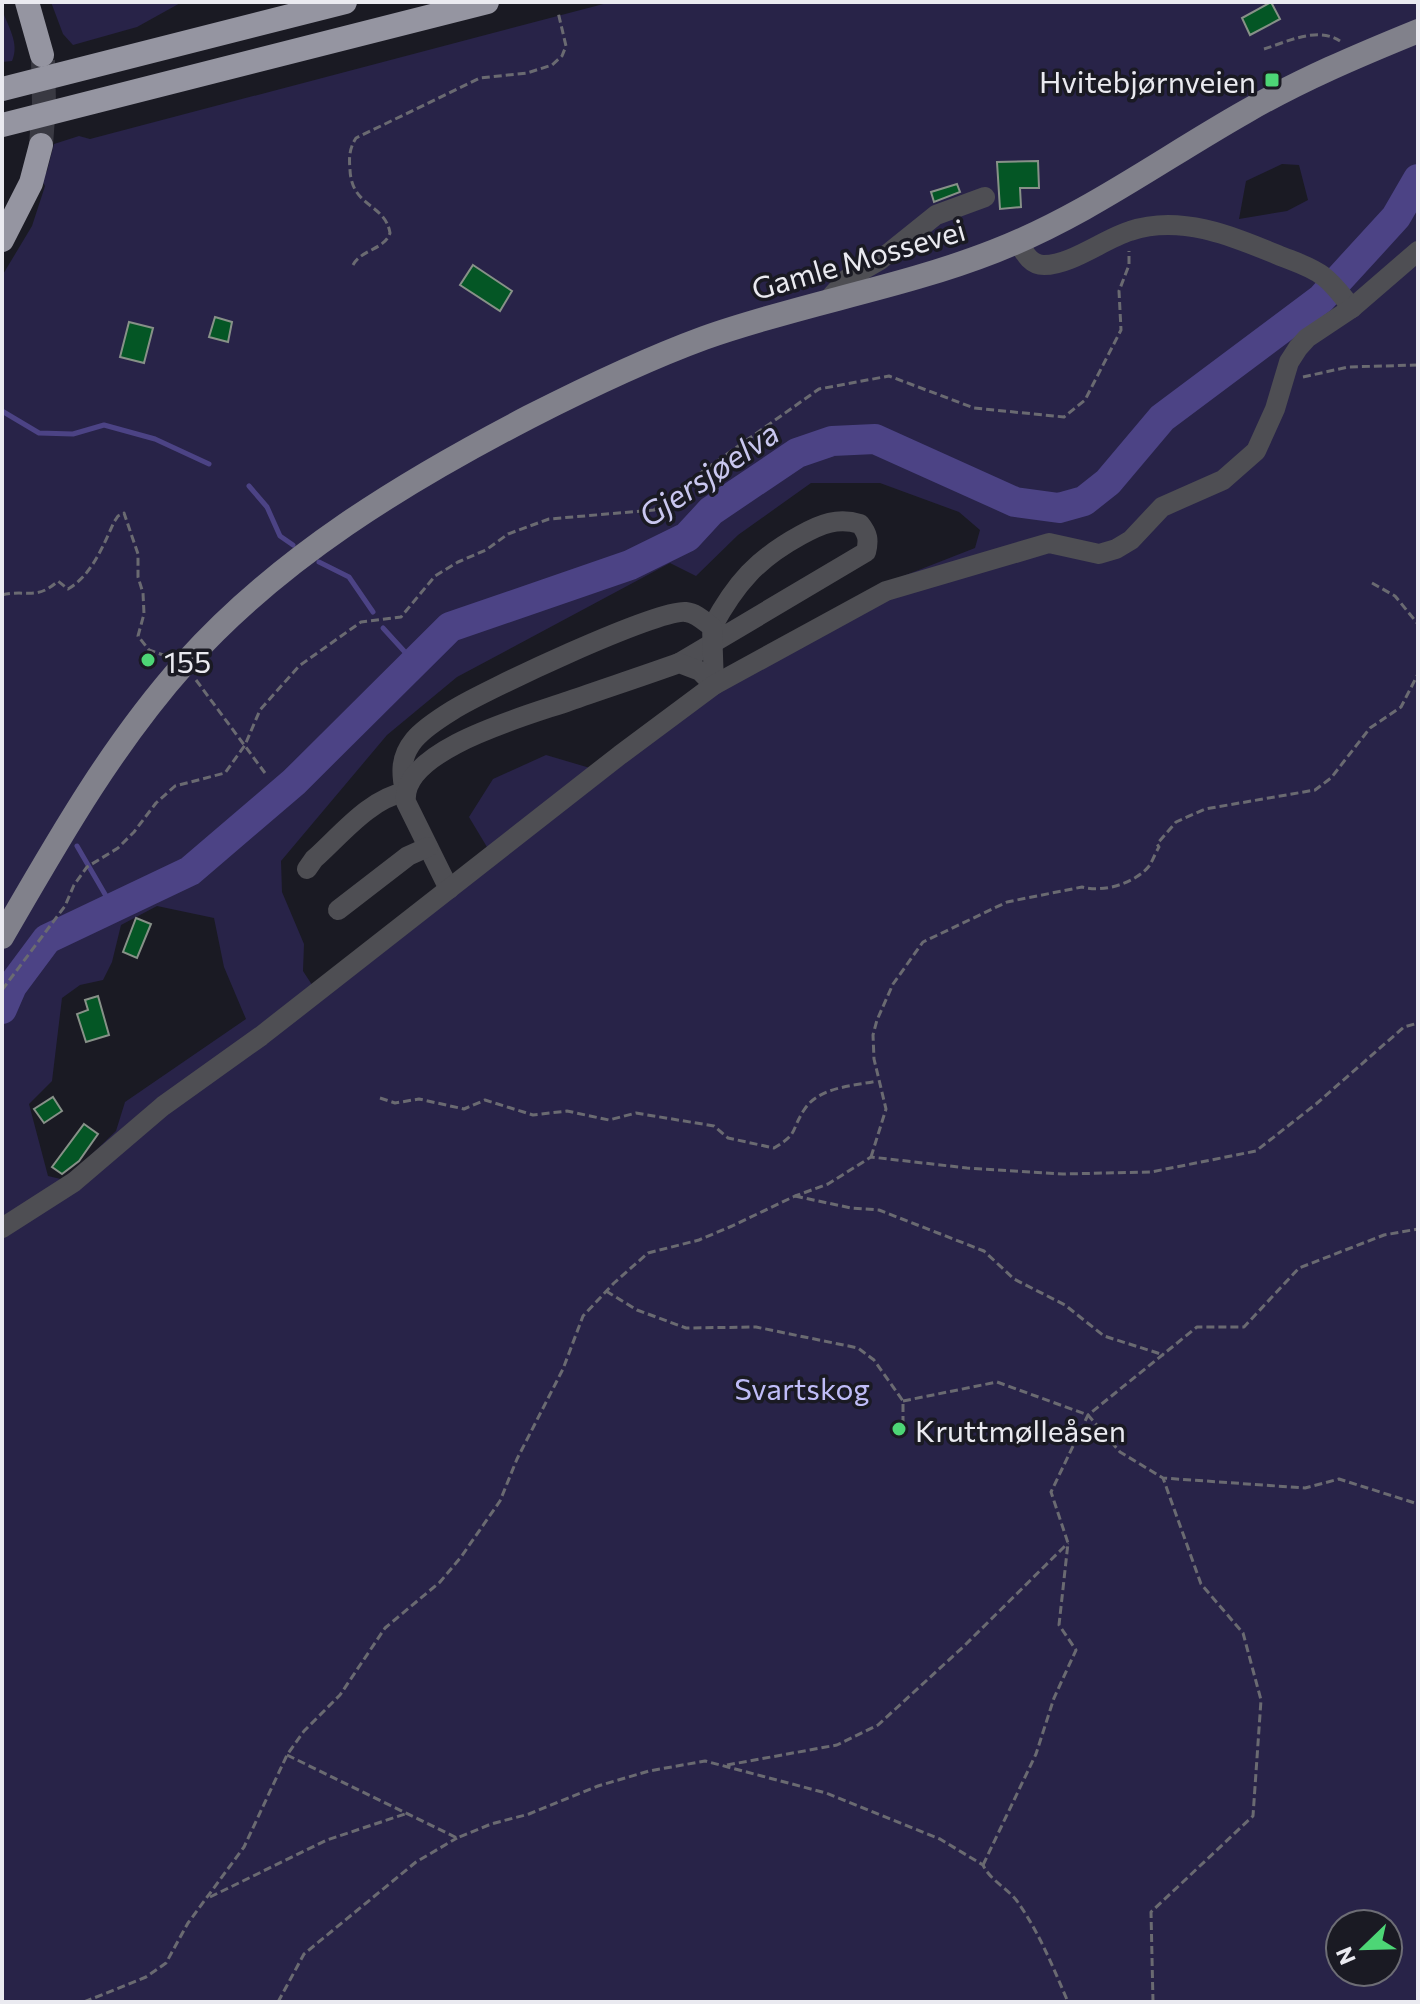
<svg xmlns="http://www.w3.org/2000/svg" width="1420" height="2004" font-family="Commissioner,sans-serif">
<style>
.green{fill:#282348;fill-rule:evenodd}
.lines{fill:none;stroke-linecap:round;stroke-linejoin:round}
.stream{stroke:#4c4385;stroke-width:5}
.river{stroke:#4c4385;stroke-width:30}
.building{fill:#045625;stroke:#879188;stroke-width:2}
.highway-tunnel{stroke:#393942;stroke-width:24;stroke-dasharray:24 12;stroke-linecap:butt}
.path{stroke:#6a6a71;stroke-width:3;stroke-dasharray:8 4;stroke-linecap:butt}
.minor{stroke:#4e4e53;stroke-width:20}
.major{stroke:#81818b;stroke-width:24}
.highway{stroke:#9595a1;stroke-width:24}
.poi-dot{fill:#4dd676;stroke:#1a1a23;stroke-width:3}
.labels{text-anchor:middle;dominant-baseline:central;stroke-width:7;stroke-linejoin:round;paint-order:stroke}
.poi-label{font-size:30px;fill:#eaeaf0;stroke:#1a1a23;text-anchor:start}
.street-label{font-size:30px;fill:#eaeaf0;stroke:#1a1a23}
.park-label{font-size:30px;fill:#bfbcf7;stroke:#1a1a23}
.water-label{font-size:32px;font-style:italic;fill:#c9c7ef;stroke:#1a1a23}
</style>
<rect width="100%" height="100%" fill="#1a1a23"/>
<g class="green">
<polygon points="51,2 182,2 137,27 73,45 63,34"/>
<path d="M611 2H1418V2002H2V276L32 226 45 186 41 179 47 171 54 144 79 136 90 139ZM1282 164 1299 165 1308 200 1287 211 1239 219 1246 181ZM811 483H880L959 512 980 530 975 548 888 582 590 768 546 755 493 779 469 817 487 847 314 988 303 971 304 944 282 892 281 861 387 735 457 677 670 563 696 576 738 535ZM157 906 214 918 224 967 246 1019 125 1102 116 1131 65 1180 48 1176 29 1104 52 1081 62 998 80 985 103 980 112 962 121 925ZM1340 1924H1388V1972H1340Z"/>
<path d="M2 10C8 26 20 44 12 61L2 62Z"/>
</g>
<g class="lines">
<g class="stream">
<polyline points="2,411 39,433 73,434 104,425 155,439 209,464"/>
<polyline points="249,486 267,507 280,536 293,545"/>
<polyline points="319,562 349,577 373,612"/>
<polyline points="383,628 414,662"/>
<polyline points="77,846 113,908"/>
</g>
<polyline class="river" points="2,1009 12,986 47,939 190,871 294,782 450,627 630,565 687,537 711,511 797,453 832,441 875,439 1015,502 1059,508 1084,501 1108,482 1162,418 1321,299 1396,217 1418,179"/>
</g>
<g class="building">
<polygon points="1271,2 1280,19 1250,35 1242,18"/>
<polygon points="1038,161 1039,188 1020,188 1021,207 1000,209 997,162"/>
<polygon points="957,184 960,192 934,202 931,192"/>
<polygon points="473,265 512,291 500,311 460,285"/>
<polygon points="215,317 232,322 228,342 209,337"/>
<polygon points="129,322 153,328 144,363 120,357"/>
<polygon points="136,918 151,924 137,958 123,952"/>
<polygon points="98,996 109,1035 86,1042 77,1014 88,1010 85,1000"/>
<polygon points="53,1097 62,1111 44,1123 34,1109"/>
<polygon points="84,1124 98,1134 79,1161 62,1174 52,1167"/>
</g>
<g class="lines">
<polyline class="highway-tunnel" points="41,145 44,103 43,60"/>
<g class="path">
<path d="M1264 49C1287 42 1317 26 1340 41"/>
<path d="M353 265C362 249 384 250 390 233 385 203 352 208 350 170 349 158 349 149 356 138L480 78 527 73 552 65 562 56 566 46 558 12"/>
<polyline points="1303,377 1348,367 1418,365"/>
<polyline points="1372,583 1395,596 1418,624"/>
<path d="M2 595C27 589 36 601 58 581L68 589C92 575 103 546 114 522L118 516 124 513 138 554V577L143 593 144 614 138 636 149 650 166 656"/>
<polyline points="196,680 265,773"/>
<polyline points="2,990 65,906 74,885 87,867 118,848 134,832 156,803 175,786 225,773 245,745 260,710 299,666 361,622 401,617 435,576 458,562 486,550 508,534 549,519 654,510 703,471 819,389 889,376 974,408 1064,417 1085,400 1121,330 1119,291 1129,265 1129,251"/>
<path d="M380 1098 395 1103 419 1099 464 1109 485 1100 533 1115 567 1111 609 1120 636 1113 714 1126 728 1138 774 1148C799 1133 790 1132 804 1110 818 1087 853 1086 877 1081"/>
<path d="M871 1157 886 1109 874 1059 873 1035 877 1020 893 984 923 942 1007 902 1082 887C1104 893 1136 883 1150 865 1153 859 1156 852 1159 847L1157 844 1176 822 1205 809 1315 790 1331 778 1370 728 1401 707 1418 674"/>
<polyline points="795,1196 851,1208 879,1210 984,1251 1014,1279 1065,1305 1104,1336 1164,1355"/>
<polyline points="606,1291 637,1310 686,1328 756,1327 858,1348 874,1360 903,1401 903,1428"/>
<polyline points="903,1401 997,1382 1088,1415 1120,1452 1163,1478 1305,1488 1339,1479 1418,1504"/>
<path d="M287 1755 457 1838 491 1824 529 1814 598 1786 649 1771 705 1761 826 1793 940 1839 983 1865C990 1880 1007 1888 1017 1901 1039 1932 1053 1967 1068 2002"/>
<polyline points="727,1765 837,1745 878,1725 963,1647 1068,1543"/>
<polyline points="983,1865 1036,1754 1054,1698 1076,1650 1059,1625 1068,1543 1051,1492 1088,1415 1197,1327 1244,1327 1299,1268 1384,1235 1418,1229"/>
<polyline points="210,1897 327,1840 405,1814"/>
<polyline points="84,2002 146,1977 166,1963 188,1923 244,1847 287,1755 304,1731 340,1695 385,1628 440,1582 461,1557 500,1501 517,1459 563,1369 583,1316 614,1283 648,1253 699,1240 732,1226 795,1196 828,1184 871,1157 967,1168 1063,1174 1151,1172 1256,1151 1316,1104 1404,1027 1418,1023"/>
<polyline points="278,2002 304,1954 416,1862 457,1838"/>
<polyline points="1153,2002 1151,1912 1253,1816 1261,1700 1243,1633 1201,1584 1163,1478"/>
</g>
<g class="minor">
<path d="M1018 242C1024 252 1030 265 1044 265 1071 265 1104 239 1130 231 1180 214 1232 236 1278 255 1292 261 1310 266 1323 276 1334 284 1343 297 1352 308"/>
<polyline points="828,300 847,279 880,260 936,215 985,197"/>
<path d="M679 663 866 552C869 540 868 534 860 524 838 517 821 524 801 535 757 559 736 583 712 627"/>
<path d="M307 869 314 859C341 835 369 799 405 792 401 773 400 757 414 740 424 728 440 718 453 710 483 691 659 608 686 612 696 613 704 621 712 627L714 685"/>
<path d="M449 889 406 802C400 749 530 715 569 701 606 688 643 676 679 663L700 671 714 685"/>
<polyline points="338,910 408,856 428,847"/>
<polyline points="2,1228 74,1182 163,1106 261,1036 620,755 714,685 886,591 1049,543 1099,554 1116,549 1131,540 1162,507 1223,480 1256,451 1275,409 1289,362 1298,348 1307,338 1352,308 1418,251"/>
</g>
<path class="major" d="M2 937C57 842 111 746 185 663 280 557 404 482 529 417 586 388 644 360 704 338 799 304 901 288 995 251 1085 216 1162 159 1245 112 1300 80 1359 55 1418 31"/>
<g class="highway">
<polyline points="27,2 42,55"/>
<polyline points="2,89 345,2"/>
<polyline points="2,125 487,2"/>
<polyline points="2,240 31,183 41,145"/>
</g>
</g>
<g class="poi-dot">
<rect x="1264" y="72" width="16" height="16" rx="4"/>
<circle cx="148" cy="660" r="8"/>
<circle cx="899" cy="1429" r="8"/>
</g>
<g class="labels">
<g class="poi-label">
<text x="1256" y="80" text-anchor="end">Hvitebjørnveien</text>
<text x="164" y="660">155</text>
<text x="915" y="1429">Kruttmølleåsen</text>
</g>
<g class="street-label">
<text transform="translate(858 258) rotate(-16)">Gamle Mossevei</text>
</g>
<g class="park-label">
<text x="802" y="1387">Svartskog</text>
</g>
<g class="water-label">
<text transform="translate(708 473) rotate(-34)">Gjersjøelva</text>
</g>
</g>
<rect width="1420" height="2004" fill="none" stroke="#eaeaf0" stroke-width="8"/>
<g transform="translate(1364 1948) rotate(247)"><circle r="38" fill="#1a1a23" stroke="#6d6d75" stroke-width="2"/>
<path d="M0-6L14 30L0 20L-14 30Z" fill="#4dd676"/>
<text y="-12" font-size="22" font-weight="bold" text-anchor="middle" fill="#eaeaf0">N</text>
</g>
</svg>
